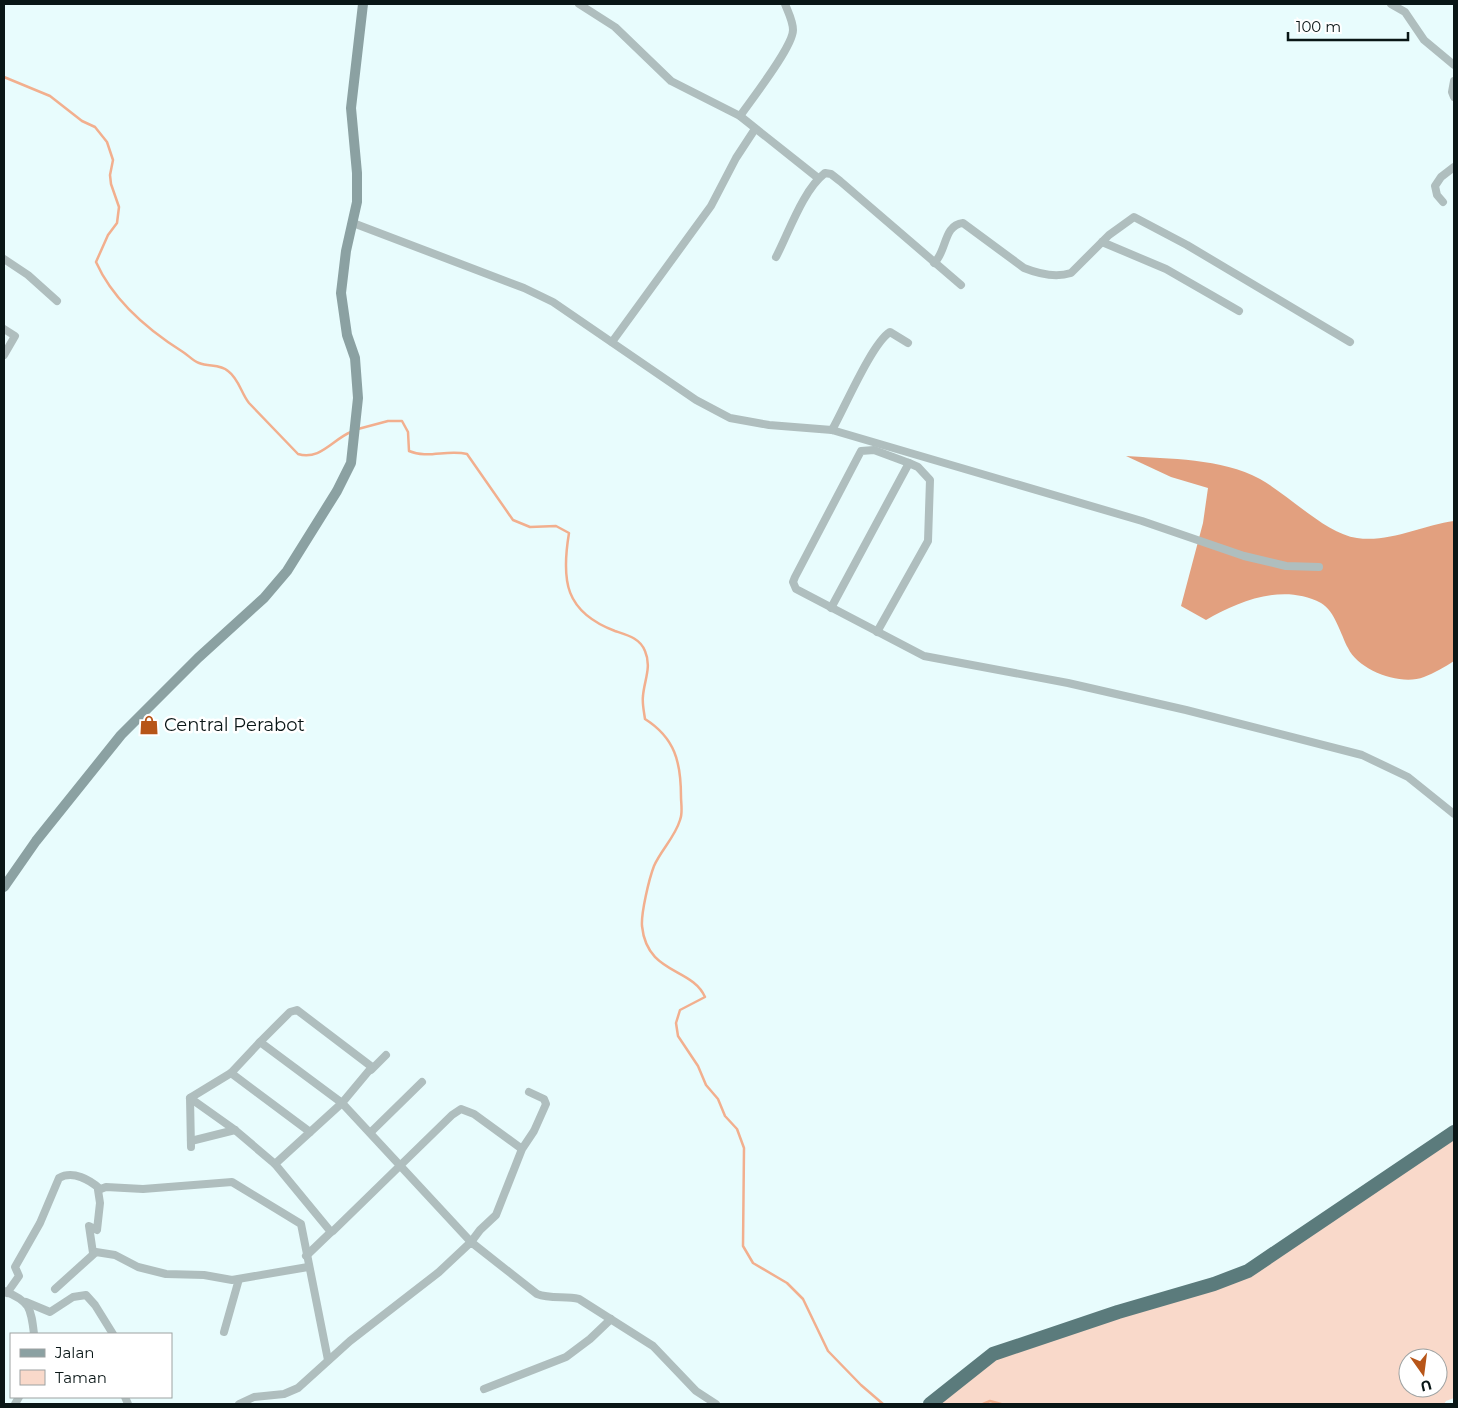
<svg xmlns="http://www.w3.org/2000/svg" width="1458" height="1408" font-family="Montserrat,sans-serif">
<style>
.green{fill:#f9d9ca;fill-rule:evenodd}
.forest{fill:#e2a07f}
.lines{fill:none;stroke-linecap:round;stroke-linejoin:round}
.stream{stroke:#f2af8e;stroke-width:2.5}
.street{stroke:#afbebe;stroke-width:8}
.secondary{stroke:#8ba1a2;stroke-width:10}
.highway{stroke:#5b7b7c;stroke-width:14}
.labels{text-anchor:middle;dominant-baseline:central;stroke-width:5;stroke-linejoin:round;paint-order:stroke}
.poi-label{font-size:18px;fill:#091616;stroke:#fff;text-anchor:start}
</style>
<rect width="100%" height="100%" fill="#e8fcfd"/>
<path class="green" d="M1454 1137V1398L1446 1401 1444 1404H940L990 1357 1237 1281ZM1408 1358H1438V1388H1408Z"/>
<path class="forest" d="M1126 456C1170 459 1221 458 1260 479 1289 495 1326 534 1357 538 1389 543 1423 525 1454 521V661C1445 667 1434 673 1424 677 1401 686 1359 671 1348 648 1341 635 1335 611 1321 603 1283 583 1239 601 1206 620L1181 606 1203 523 1208 488 1171 477Z"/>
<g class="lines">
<g class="stream">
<path d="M4 77 50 96 82 121 95 127 107 142 113 160 110 175 111 184 119 207 117 223 108 235 96 262C113 300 148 330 183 352 188 355 193 361 199 363 209 367 220 364 228 371 239 379 241 393 249 403L298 454C320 461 333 439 351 432"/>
<path d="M358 429 388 421H402L408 432 409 451C427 459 448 449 467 454L513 520 530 527 556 526 569 533C561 581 565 612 615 631 627 635 640 638 645 651 652 667 644 681 643 696 642 703 644 712 645 719 675 738 681 762 681 797 681 804 683 813 680 820 675 837 661 850 654 866 649 879 641 913 642 926 647 975 692 967 705 997L680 1010 676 1023 678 1036 698 1066 706 1085 718 1099 725 1116 737 1129 744 1148 743 1246 753 1263 787 1283 803 1299 828 1351 861 1385 883 1404"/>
<polyline points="983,1404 990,1401 1001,1404"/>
</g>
<g class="street">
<polyline points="579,4 615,27 671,81 740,116 818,178"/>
<polyline points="1391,4 1405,12 1424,40 1454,65"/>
<polyline points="1454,81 1452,92 1454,97"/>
<path d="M740 116C751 100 793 47 793 30 793 21 788 12 785 4"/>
<polyline points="1443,202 1437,195 1435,186 1441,177 1454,167"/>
<polyline points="353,223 524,288 553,302 696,400 730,418 769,425 832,430 1142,521 1244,556 1286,566 1319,567"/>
<polyline points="1102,242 1166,269 1239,311"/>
<path d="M776 257C789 232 803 190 825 173L831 174 840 181 961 285"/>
<polyline points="4,259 28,275 57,301"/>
<path d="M934 263C947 252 943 225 963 223L1024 268C1039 274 1055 278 1071 273L1109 235 1134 217 1187 245 1350 342"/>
<polyline points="4,329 15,336 4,355"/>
<polyline points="612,342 711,206 736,158 755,129"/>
<path d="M832 430C844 409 872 343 890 332L908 343"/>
<polyline points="909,463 874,450 861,451 795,577 793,582 796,589 924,656 1068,683 1186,710 1362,755 1408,777 1454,814"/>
<polyline points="831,608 909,463 918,467 930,480 928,541 877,632"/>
<polyline points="260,1042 231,1073 310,1132"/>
<polyline points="371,1070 386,1055"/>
<polyline points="190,1098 235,1130 275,1164"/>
<polyline points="371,1132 422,1082"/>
<polyline points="191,1141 235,1130"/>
<polyline points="191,1147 190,1098 231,1073"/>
<polyline points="522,1149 474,1114 461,1109 452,1115 333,1231 331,1232 275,1164 342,1103 372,1067 297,1010 290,1012 260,1042 342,1103 471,1242 480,1230 496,1215 522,1149 534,1131 546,1104 544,1099 529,1092"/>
<polyline points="93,1253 89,1226 97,1230 100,1203 98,1190 106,1187 143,1189 232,1182 301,1224 328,1360"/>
<polyline points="306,1256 331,1232"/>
<polyline points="55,1289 96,1252 115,1255 138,1267 166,1274 204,1275 232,1280 308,1267"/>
<path d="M4 1291C30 1301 31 1308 34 1334"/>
<path d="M7 1293 19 1276 15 1267 40 1223 59 1178C73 1170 90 1180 100 1189"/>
<polyline points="26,1302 50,1312 73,1297 86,1295 95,1305 113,1334"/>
<polyline points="224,1332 239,1279"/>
<polyline points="484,1389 566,1357 590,1339 611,1319"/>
<polyline points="125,1397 128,1404"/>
<polyline points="15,1404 19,1397"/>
<path d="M239 1404 254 1397 284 1394 298 1388 350 1341 439 1272 471 1242 537 1294C550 1299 565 1296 579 1299L653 1346 696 1391 716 1404"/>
</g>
<polyline class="secondary" points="4,887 36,841 121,735 198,658 264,598 287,571 337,491 351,463 358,398 355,358 347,335 341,293 346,251 357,202 357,173 351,108 363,4"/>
<polyline class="highway" points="930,1404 993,1354 1118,1312 1214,1284 1248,1271 1454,1132"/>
</g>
<defs>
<symbol id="shop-bare" viewBox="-9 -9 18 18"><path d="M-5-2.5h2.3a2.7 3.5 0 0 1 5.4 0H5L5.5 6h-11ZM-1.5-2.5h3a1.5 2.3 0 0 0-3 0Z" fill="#b75518" stroke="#fff" stroke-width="2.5" paint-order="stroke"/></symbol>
</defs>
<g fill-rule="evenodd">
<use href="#shop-bare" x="135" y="711" width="28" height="28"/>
</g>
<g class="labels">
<g class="poi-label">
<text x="164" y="725">Central Perabot</text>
</g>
</g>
<rect width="1458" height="1408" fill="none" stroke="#091616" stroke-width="10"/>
<rect x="10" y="1333" width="162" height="65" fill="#ffffff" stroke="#9da2a2"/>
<rect x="20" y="1349" width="25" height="8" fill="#8ba1a2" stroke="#9da2a2"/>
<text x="55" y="1358" font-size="15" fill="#091616">Jalan</text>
<rect x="20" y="1370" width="25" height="15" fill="#f9d9ca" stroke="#9da2a2"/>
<text x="55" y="1383" font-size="15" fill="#091616">Taman</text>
<g transform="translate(1423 1373) rotate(166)"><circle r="24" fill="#ffffff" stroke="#9da2a2"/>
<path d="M0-4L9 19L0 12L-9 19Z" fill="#b75518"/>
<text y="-8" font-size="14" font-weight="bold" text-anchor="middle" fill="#091616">U</text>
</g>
<path d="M1288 32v8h120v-8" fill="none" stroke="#091616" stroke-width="2.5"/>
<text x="1296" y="32" font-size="15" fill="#091616" stroke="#ffffff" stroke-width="4" paint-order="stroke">100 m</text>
</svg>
